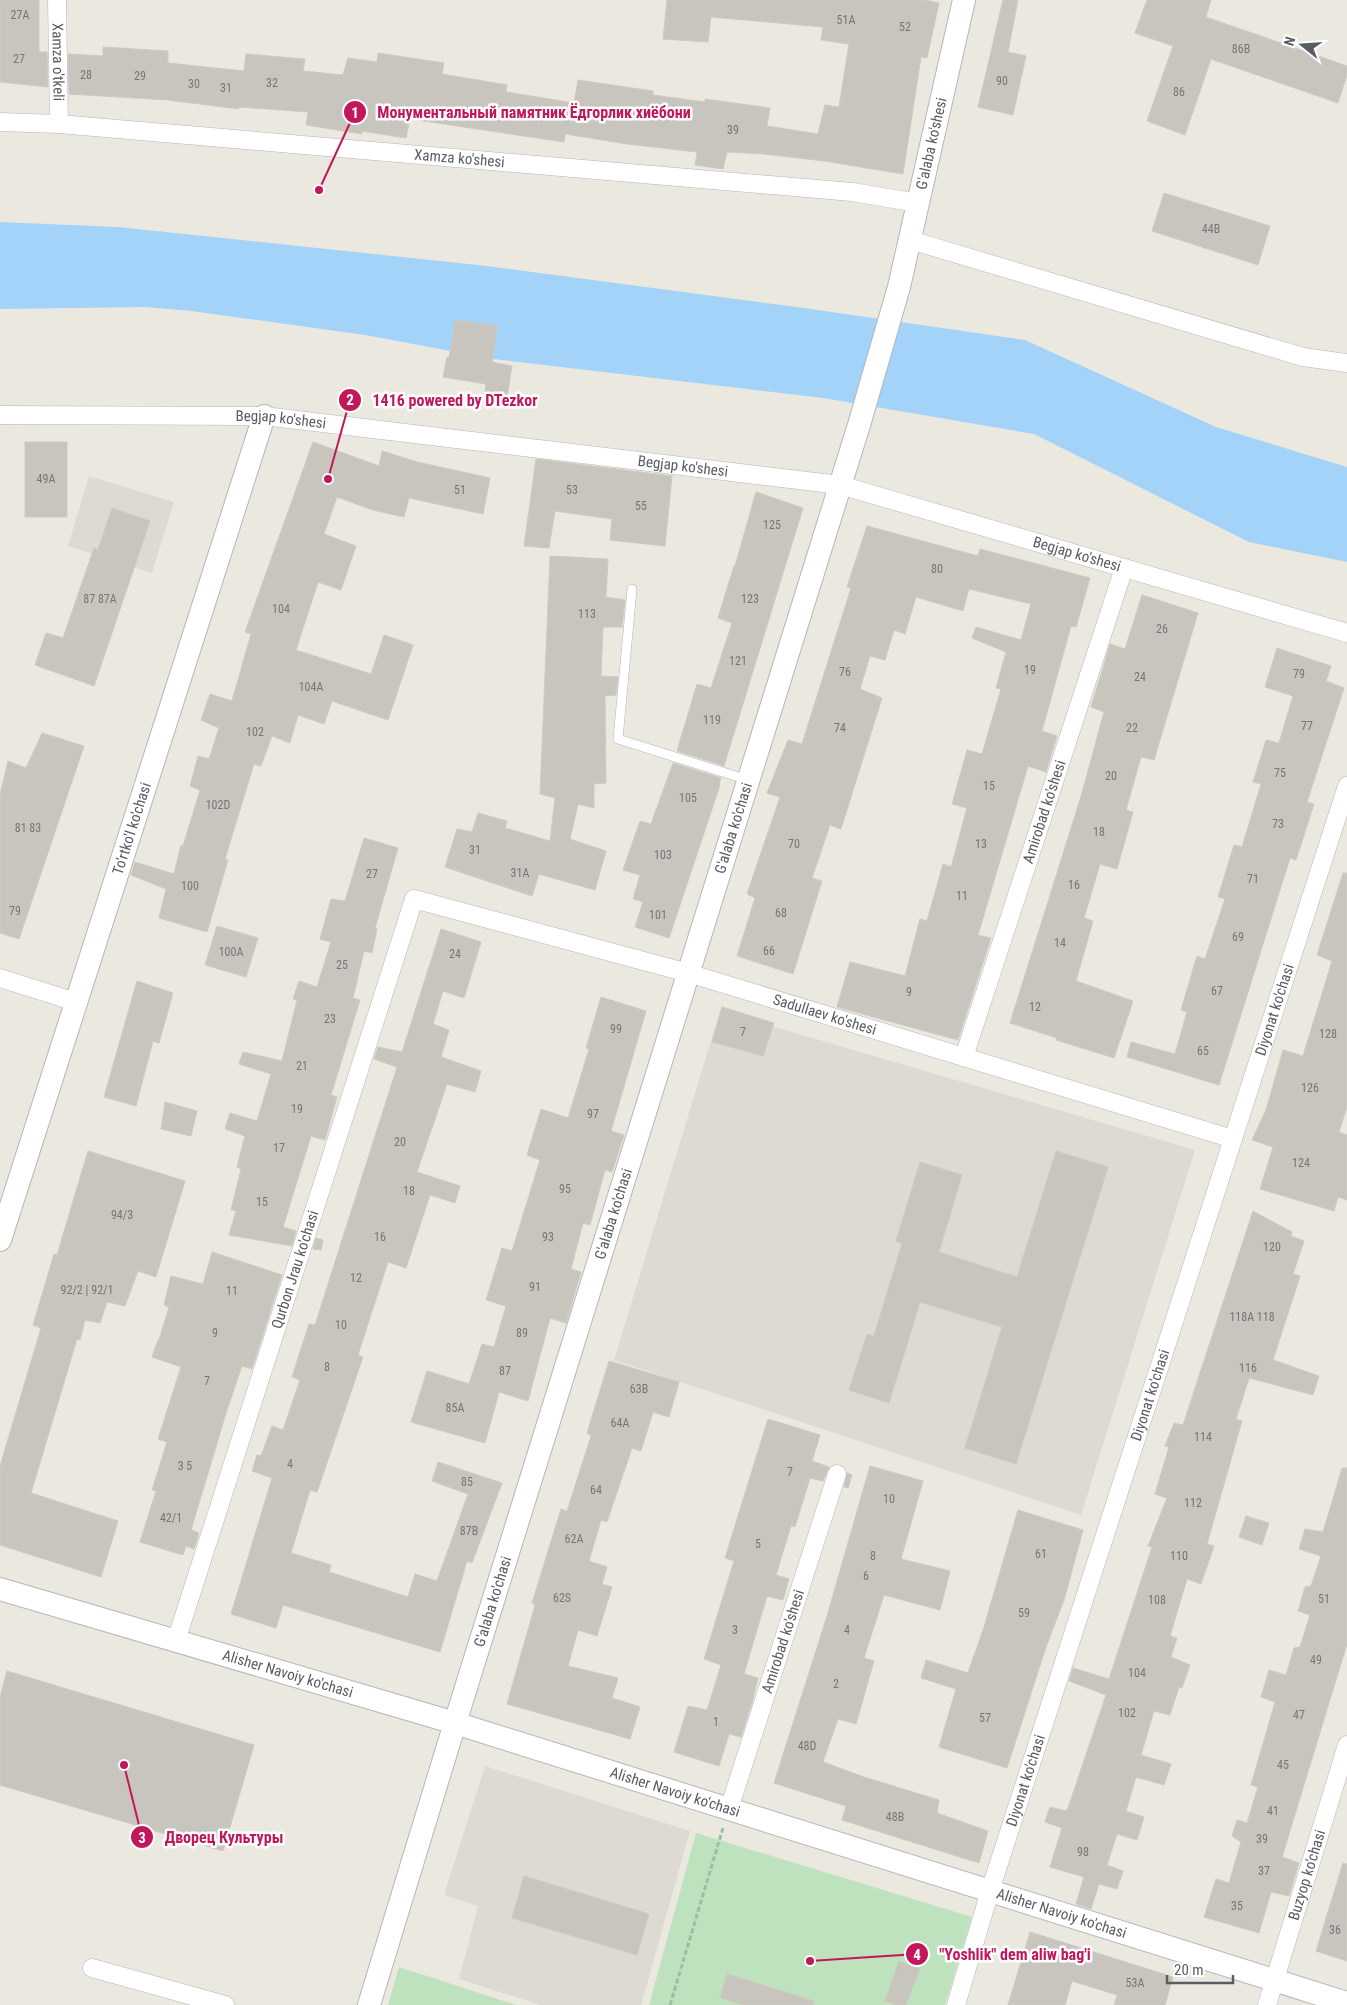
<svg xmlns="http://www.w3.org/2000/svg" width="1347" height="2005" font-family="'Roboto Condensed',sans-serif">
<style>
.education{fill:#dddad1}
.green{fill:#bee1be}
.water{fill:#a3d3f8}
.building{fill:#c8c5bf;stroke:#cfcabf}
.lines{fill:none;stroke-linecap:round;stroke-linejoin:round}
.service-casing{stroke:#b3b6ba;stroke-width:10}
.minor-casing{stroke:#b3b6ba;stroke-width:19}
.tertiary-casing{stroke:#b3b6ba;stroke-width:24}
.path{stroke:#98c1a3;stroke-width:3;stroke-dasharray:5 2.5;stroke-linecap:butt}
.service{stroke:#fff;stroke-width:9}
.minor{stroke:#fff;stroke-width:18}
.tertiary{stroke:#fff;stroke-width:22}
.labels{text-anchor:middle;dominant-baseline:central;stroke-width:5;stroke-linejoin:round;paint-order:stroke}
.number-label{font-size:12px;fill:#757678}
.street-label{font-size:15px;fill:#595c60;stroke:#fff}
.leader{fill:none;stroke:#c2185b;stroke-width:2}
.callout-dot{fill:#c2185b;stroke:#fff;stroke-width:2}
.mark-label{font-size:15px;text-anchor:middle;font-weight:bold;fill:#fff}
.callout-label{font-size:16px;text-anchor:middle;font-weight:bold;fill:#c2185b;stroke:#fff;stroke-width:5;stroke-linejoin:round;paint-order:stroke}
</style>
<rect width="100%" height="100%" fill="#ebe8e0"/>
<g class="education">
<polygon points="89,476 174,502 152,573 68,546"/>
<polygon points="720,1011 1195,1150 1081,1515 614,1360"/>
<polygon points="485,1766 690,1831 641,2005 541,2005 459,1979 478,1906 444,1895"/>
</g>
<g class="green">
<polygon points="696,1833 972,1917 945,2005 649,2005"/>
<polygon points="399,1967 516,2005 388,2005"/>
</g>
<polygon class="water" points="0,222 118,227 487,266 811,309 1025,340 1216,427 1347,467 1347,562 1249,542 1034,434 823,398 493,359 365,335 192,311 146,307 0,309"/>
<g class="building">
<polygon points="0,0 39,0 39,52 47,52 48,87 0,82"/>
<polygon points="667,0 925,0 939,3 927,58 921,57 903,174 824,161 764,154 727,152 723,169 695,165 697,152 627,144 565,134 564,142 410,119 406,138 362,131 362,134 306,125 308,112 239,107 239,109 168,100 69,94 68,54 103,56 103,47 168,51 168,63 244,71 246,54 305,59 303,71 343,75 348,58 377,62 378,53 444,63 442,74 507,85 506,92 574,103 578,80 653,91 653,95 705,102 705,99 770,108 767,126 818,134 825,105 839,107 849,44 821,40 823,27 711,17 708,42 663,39"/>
<polygon points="1003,0 1018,0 1008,52 1026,56 1013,115 978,107"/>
<polygon points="1147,0 1211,0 1206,17 1347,66 1347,75 1338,103 1211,59 1185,135 1147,121 1173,46 1135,33"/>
<polygon points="1164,193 1270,226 1258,265 1152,231"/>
<polygon points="455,320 498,326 492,362 512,366 506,404 484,400 486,384 443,377 447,357 449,358"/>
<rect x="25" y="442" width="42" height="75"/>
<polygon points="313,442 379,466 382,451 417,462 490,478 483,514 409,498 404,517 373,510 337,497 324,534 356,546 341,590 318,582 296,650 371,674 384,635 413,645 388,720 332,701 324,724 298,715 290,743 272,736 261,766 254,764 225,859 228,860 207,932 159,918 166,889 131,875 135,862 174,874 181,845 183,846 200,790 190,786 198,756 209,759 219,728 201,720 210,694 232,701 251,634 245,632"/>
<polygon points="536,459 672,476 665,546 610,540 612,519 555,511 549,548 524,546"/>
<polygon points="756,492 803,508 724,766 677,751 697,684 711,688 732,623 718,618 734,566 735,566"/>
<polygon points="112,508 150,521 94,686 35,665 46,633 63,638 94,548 98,550"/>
<polygon points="867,526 978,556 980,549 1090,578 1076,627 1071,626 1042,731 1057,736 1046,772 1028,766 978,935 991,938 958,1040 837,1007 850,962 905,976 920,919 927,921 943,864 951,867 967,808 952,804 967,750 982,754 1001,689 996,688 1006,652 972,638 976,627 1021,640 1031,604 969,589 963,611 916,597 905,634 894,630 885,660 870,656 860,689 882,698 841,829 830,825 812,878 822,881 793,974 737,956 755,898 747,894 780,797 767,793 788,740 802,744 851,588 847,587"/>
<polygon points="550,556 608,559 606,597 625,600 622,627 603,627 601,676 618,677 616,695 605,696 606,783 594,784 594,808 578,804 570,839 606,851 595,890 539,874 532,896 445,867 457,829 472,832 478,813 507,821 505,828 550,841 555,798 540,794"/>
<polygon points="1142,595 1198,613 1154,760 1141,757 1126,810 1133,812 1117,869 1100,864 1084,918 1093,921 1076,981 1133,1001 1114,1058 1056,1040 1057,1038 1010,1023 1082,793 1104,712 1091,707 1106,658 1110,644 1125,649"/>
<polygon points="1277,648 1331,666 1326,681 1344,688 1307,802 1314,804 1296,860 1290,858 1219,1085 1127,1057 1131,1042 1175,1054 1187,1012 1181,1010 1197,956 1205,959 1225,899 1218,897 1234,845 1242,847 1261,784 1253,782 1266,740 1279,743 1293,696 1265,687"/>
<polygon points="42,733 84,746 19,939 0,933 0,795 8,761 26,768"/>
<polygon points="673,763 721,778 719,784 720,785 669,938 635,927 643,902 633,899 640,875 623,870 640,821 651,824"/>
<polygon points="364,838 398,848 375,928 377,929 372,953 364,951 353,998 360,1000 331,1095 337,1097 325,1140 311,1136 283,1227 296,1231 292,1246 229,1235 236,1211 231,1210 241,1169 237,1167 245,1136 225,1129 230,1113 257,1121 271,1074 239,1064 243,1052 282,1061 297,1000 293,999 299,981 317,987 331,942 320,939 331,899 345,901"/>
<polygon points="1343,873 1347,873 1347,1107 1339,1132 1347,1135 1347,1200 1338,1197 1334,1211 1260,1189 1273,1147 1252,1140 1266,1110 1283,1050 1303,1056 1332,961 1317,955"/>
<polygon points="217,926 258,938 246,977 205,965"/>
<polygon points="441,929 481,942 464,998 443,991 433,1024 449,1030 441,1057 481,1071 475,1092 447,1084 417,1172 460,1186 455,1203 430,1195 406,1268 388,1262 358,1355 363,1357 317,1492 310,1490 291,1553 331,1565 329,1572 408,1597 415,1574 437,1581 468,1494 432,1481 438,1462 502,1483 472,1563 467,1561 440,1652 283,1605 276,1628 231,1614 272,1478 252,1471 257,1455 261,1456 272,1426 283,1430 300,1380 292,1377 309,1324 315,1325 397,1067 374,1059 378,1047 402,1052"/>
<polygon points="137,981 173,993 159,1043 153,1041 136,1106 104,1097"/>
<polygon points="601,997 646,1011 611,1131 624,1135 612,1172 605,1170 590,1225 583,1223 571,1269 581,1272 566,1323 550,1318 528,1401 499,1392 485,1443 411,1422 427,1371 469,1384 482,1344 494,1347 506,1306 486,1300 502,1248 512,1251 540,1160 527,1155 541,1109 568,1118 589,1049 586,1048"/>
<polygon points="722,1007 774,1023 763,1056 712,1042"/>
<polygon points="165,1102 197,1111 191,1136 161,1129"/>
<polygon points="88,1151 185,1181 156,1277 138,1271 125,1306 107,1302 100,1323 85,1320 80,1340 77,1339 31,1493 118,1521 101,1577 0,1545 0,1466 41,1328 33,1325 54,1254 57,1255"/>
<polygon points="1056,1151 1108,1167 1016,1464 965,1448 1002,1327 920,1302 889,1403 849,1390 867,1334 874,1336 902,1243 896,1241 920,1162 962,1175 939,1252 1017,1277"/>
<polygon points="1253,1211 1292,1232 1291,1236 1304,1241 1293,1274 1300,1276 1273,1360 1319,1376 1313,1395 1249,1378 1236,1419 1242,1421 1207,1544 1214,1546 1201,1584 1187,1579 1170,1636 1177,1638 1171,1657 1190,1665 1182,1688 1179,1687 1170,1715 1154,1711 1141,1755 1171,1764 1164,1785 1136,1777 1126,1811 1144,1817 1137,1840 1117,1834 1107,1865 1123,1871 1117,1889 1099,1884 1091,1909 1076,1904 1084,1877 1050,1867 1062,1828 1045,1822 1050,1807 1067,1811 1106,1695 1069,1681 1073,1668 1109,1679 1152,1547 1148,1546 1167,1498 1155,1494 1169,1447 1165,1446 1174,1423 1183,1425"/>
<polygon points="316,1238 323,1240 321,1250 313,1249"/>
<polygon points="212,1252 282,1275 252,1369 242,1366 227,1410 191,1530 199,1533 194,1549 186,1546 183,1555 140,1542 156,1491 152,1490 167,1442 158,1439 181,1367 152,1357 158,1340 159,1340 169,1307 164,1305 171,1276 203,1284"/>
<polygon points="609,1361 679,1382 669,1417 653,1412 641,1451 632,1448 607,1522 601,1520 589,1561 607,1567 602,1584 612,1587 597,1636 578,1630 568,1666 618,1678 612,1698 640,1707 630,1739 507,1704 535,1605 532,1603 561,1509 567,1511 591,1436 587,1433"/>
<polygon points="768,1419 820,1435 812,1461 829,1467 823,1481 810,1478 795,1527 791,1526 776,1575 789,1579 783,1600 767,1596 744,1674 758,1678 752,1703 741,1737 729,1734 719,1766 674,1752 688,1706 707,1710 721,1665 704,1659 734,1561 725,1558"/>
<polygon points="870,1466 923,1481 901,1559 950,1571 940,1610 884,1595 864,1658 874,1661 856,1724 838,1719 823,1762 864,1777 939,1800 937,1813 988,1831 979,1863 842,1820 846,1806 774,1783 827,1616"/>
<polygon points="1342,1468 1347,1468 1347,1644 1282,1857 1299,1863 1289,1896 1271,1892 1259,1933 1204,1917 1216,1879 1229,1883 1241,1842 1232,1836 1237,1820 1247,1823 1258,1787 1251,1785 1275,1702 1261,1697 1269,1670 1286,1675 1294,1648 1300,1647 1310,1615 1298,1611 1305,1587 1311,1586 1321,1556 1299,1549 1305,1529 1323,1532"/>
<polygon points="847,1473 852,1475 848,1488 844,1487"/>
<polygon points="1018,1510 1083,1530 1064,1600 1046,1647 1007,1768 939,1747 956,1689 921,1678 926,1660 968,1673 984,1627"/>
<polygon points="1246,1516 1269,1523 1262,1545 1239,1537"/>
<polygon points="7,1671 254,1745 223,1851 0,1785 0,1697"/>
<polygon points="1343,1863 1347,1864 1347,1961 1316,1951"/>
<polygon points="524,1876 649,1914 637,1955 512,1918"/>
<polygon points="1030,1932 1173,1977 1165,2005 1114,2005 1117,1995 1072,1981 1065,2005 1008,2005"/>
<polygon points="899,1961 920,1969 906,2005 896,2005 885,2001"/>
<polygon points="727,1974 814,2001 813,2005 743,2005 720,1998"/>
</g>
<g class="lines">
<defs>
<polyline id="service" points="632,589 618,739 748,780"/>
<g id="minor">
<path id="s1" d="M57 0 59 124"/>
<path id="s2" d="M0 122 59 124 852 192 918 203"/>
<polyline points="910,240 1303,357 1347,363"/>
<path id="s3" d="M0 415 264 416 840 485 1347 633"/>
<polyline points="0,978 76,1002"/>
<path id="s4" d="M964 1057 1124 568"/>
<path id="s5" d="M176 1641 414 899 688 973 1233 1139"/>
<path id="s6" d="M729 1809 837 1474"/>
<polyline points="92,1968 225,2005"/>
<path id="s7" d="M956 2005 990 1891 1347 786"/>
<path id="s8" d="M1267 2005 1347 1745"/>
</g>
<g id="tertiary">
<path id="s9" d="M0 1240 264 416"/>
<path id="s10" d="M0 1589 455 1723 1347 2003"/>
<path id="s11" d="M369 2005 455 1723 859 425 899 287 964 0"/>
</g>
</defs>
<use href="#service" class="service-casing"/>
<use href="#minor" class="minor-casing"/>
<use href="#tertiary" class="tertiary-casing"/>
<polyline class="path" points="670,2005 723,1828"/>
<use href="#service" class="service"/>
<use href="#minor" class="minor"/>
<use href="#tertiary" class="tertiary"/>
</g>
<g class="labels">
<g class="number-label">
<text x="20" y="15">27A</text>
<text x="846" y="20">51A</text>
<text x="905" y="27">52</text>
<text x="1241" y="49">86B</text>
<text x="19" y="59">27</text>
<text x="86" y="75">28</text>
<text x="140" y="76">29</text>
<text x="1002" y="81">90</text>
<text x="272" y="83">32</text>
<text x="194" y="84">30</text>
<text x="226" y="88">31</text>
<text x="1179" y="92">86</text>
<text x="733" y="130">39</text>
<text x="1211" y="229">44B</text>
<text x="46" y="479">49A</text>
<text x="460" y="490">51</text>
<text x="572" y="490">53</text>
<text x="641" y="506">55</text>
<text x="772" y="525">125</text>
<text x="937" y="569">80</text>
<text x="100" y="599">87 87A</text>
<text x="750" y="599">123</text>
<text x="281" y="609">104</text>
<text x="587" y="614">113</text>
<text x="1162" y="629">26</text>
<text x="738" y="661">121</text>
<text x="1030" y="670">19</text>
<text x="845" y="672">76</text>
<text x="1299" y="674">79</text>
<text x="1140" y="677">24</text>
<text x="311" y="687">104A</text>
<text x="712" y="720">119</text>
<text x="1307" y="726">77</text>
<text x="840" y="728">74</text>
<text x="1132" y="728">22</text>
<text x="255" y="732">102</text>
<text x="1280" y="773">75</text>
<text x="1111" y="776">20</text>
<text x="989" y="786">15</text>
<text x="688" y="798">105</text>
<text x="218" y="805">102D</text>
<text x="1278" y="824">73</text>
<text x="28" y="828">81 83</text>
<text x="1099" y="832">18</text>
<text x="794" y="844">70</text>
<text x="981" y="844">13</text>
<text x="475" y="850">31</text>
<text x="663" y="855">103</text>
<text x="520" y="873">31A</text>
<text x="372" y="874">27</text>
<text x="1253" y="879">71</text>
<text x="1074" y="885">16</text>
<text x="190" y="886">100</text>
<text x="962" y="896">11</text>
<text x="15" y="911">79</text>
<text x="781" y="913">68</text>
<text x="658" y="915">101</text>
<text x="1238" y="937">69</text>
<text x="1060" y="943">14</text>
<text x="769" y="951">66</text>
<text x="231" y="952">100A</text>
<text x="455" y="954">24</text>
<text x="342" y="965">25</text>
<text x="1217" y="991">67</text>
<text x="909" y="992">9</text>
<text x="1035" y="1007">12</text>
<text x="330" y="1019">23</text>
<text x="616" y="1029">99</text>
<text x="743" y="1032">7</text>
<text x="1328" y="1034">128</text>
<text x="1203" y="1051">65</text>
<text x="302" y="1066">21</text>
<text x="1310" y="1088">126</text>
<text x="297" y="1109">19</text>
<text x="593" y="1114">97</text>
<text x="400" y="1142">20</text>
<text x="279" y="1148">17</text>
<text x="1301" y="1163">124</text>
<text x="565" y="1189">95</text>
<text x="409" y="1191">18</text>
<text x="262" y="1202">15</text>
<text x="122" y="1215">94/3</text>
<text x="380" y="1237">16</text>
<text x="548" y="1237">93</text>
<text x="1272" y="1247">120</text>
<text x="356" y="1278">12</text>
<text x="535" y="1287">91</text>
<text x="87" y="1290">92/2 | 92/1</text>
<text x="232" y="1291">11</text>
<text x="1252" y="1317">118A 118</text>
<text x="341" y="1325">10</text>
<text x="215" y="1333">9</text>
<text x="522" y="1333">89</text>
<text x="327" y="1367">8</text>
<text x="1248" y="1368">116</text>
<text x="505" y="1371">87</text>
<text x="207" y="1381">7</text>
<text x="639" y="1389">63B</text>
<text x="455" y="1408">85A</text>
<text x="620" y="1423">64A</text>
<text x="1203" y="1437">114</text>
<text x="290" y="1464">4</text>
<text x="185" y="1466">3 5</text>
<text x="790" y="1472">7</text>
<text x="467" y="1482">85</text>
<text x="596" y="1490">64</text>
<text x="889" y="1499">10</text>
<text x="1193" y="1503">112</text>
<text x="171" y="1518">42/1</text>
<text x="469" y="1531">87B</text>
<text x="574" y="1539">62A</text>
<text x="758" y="1544">5</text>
<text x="1041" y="1554">61</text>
<text x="873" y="1556">8</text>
<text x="1179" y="1556">110</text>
<text x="866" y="1576">6</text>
<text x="562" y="1598">62S</text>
<text x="1324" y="1599">51</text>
<text x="1157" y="1600">108</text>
<text x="1024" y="1613">59</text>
<text x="735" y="1630">3</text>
<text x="847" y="1630">4</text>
<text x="1316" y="1660">49</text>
<text x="1137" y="1673">104</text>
<text x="836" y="1684">2</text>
<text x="1127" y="1713">102</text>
<text x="1299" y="1715">47</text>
<text x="985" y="1718">57</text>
<text x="716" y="1722">1</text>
<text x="807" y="1746">48D</text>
<text x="1283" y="1765">45</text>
<text x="1273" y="1811">41</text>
<text x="895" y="1817">48B</text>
<text x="1262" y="1839">39</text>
<text x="1083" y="1852">98</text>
<text x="1264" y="1871">37</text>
<text x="1237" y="1906">35</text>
<text x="1335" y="1930">36</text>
<text x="1135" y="1983">53A</text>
</g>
<g class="street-label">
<text stroke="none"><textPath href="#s1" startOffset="62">Xamza o'tkeli</textPath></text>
<text stroke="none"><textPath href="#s11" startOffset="1945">G'alaba ko'shesi</textPath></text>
<text stroke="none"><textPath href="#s2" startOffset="461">Xamza ko'shesi</textPath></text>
<text stroke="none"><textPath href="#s3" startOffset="281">Begjap ko'shesi</textPath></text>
<text stroke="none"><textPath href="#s3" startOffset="686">Begjap ko'shesi</textPath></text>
<text stroke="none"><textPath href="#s3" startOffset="1091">Begjap ko'shesi</textPath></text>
<text stroke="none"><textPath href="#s4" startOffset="258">Amirobad ko'shesi</textPath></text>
<text stroke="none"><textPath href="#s9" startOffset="432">To'rtko'l ko'chasi</textPath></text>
<text stroke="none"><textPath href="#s11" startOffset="1232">G'alaba ko'chasi</textPath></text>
<text stroke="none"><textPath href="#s7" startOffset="1045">Diyonat ko'chasi</textPath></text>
<text stroke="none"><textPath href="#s5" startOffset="1206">Sadullaev ko'shesi</textPath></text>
<text stroke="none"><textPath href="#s11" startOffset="828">G'alaba ko'chasi</textPath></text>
<text stroke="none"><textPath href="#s5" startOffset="390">Qurbon Jrau ko'chasi</textPath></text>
<text stroke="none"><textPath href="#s7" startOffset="640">Diyonat ko'chasi</textPath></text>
<text stroke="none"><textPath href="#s11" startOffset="422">G'alaba ko'chasi</textPath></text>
<text stroke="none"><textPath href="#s6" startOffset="176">Amirobad ko'shesi</textPath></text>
<text stroke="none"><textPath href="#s10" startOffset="300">Alisher Navoiy ko'chasi</textPath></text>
<text stroke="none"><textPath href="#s7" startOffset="235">Diyonat ko'chasi</textPath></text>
<text stroke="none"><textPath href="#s10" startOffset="705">Alisher Navoiy ko'chasi</textPath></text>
<text stroke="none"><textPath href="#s8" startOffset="136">Buzyop ko'chasi</textPath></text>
<text stroke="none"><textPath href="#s10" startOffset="1110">Alisher Navoiy ko'chasi</textPath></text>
</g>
</g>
<path class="leader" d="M319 190L355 112M328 479L350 400M124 1765L142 1837M810 1961L917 1954"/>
<g class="callout-dot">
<circle cx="319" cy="190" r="5"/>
<circle cx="328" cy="479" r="5"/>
<circle cx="124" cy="1765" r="5"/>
<circle cx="810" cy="1961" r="5"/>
<circle cx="355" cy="112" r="12"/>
<circle cx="350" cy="400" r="12"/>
<circle cx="142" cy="1837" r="12"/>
<circle cx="917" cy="1954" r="12"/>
</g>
<g class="mark-label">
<text x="355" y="118">1</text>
<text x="350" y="405">2</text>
<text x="142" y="1843">3</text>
<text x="917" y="1960">4</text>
</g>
<g class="callout-label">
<text x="534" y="118">Монументальный памятник Ёдгорлик хиёбони</text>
<text x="455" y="406">1416 powered by DTezkor</text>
<text x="224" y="1843">Дворец Культуры</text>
<text x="1015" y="1960">"Yoshlik" dem aliw bag'i</text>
</g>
<g transform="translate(1302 45) rotate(287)" stroke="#ffffff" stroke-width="4" paint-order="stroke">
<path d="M0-4L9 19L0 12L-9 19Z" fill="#595c60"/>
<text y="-8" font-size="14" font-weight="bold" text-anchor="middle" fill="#595c60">N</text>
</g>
<path d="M1167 1975v8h66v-8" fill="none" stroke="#595c60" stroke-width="2.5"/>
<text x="1174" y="1975" font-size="15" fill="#595c60" stroke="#ffffff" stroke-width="4" paint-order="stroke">20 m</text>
</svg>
